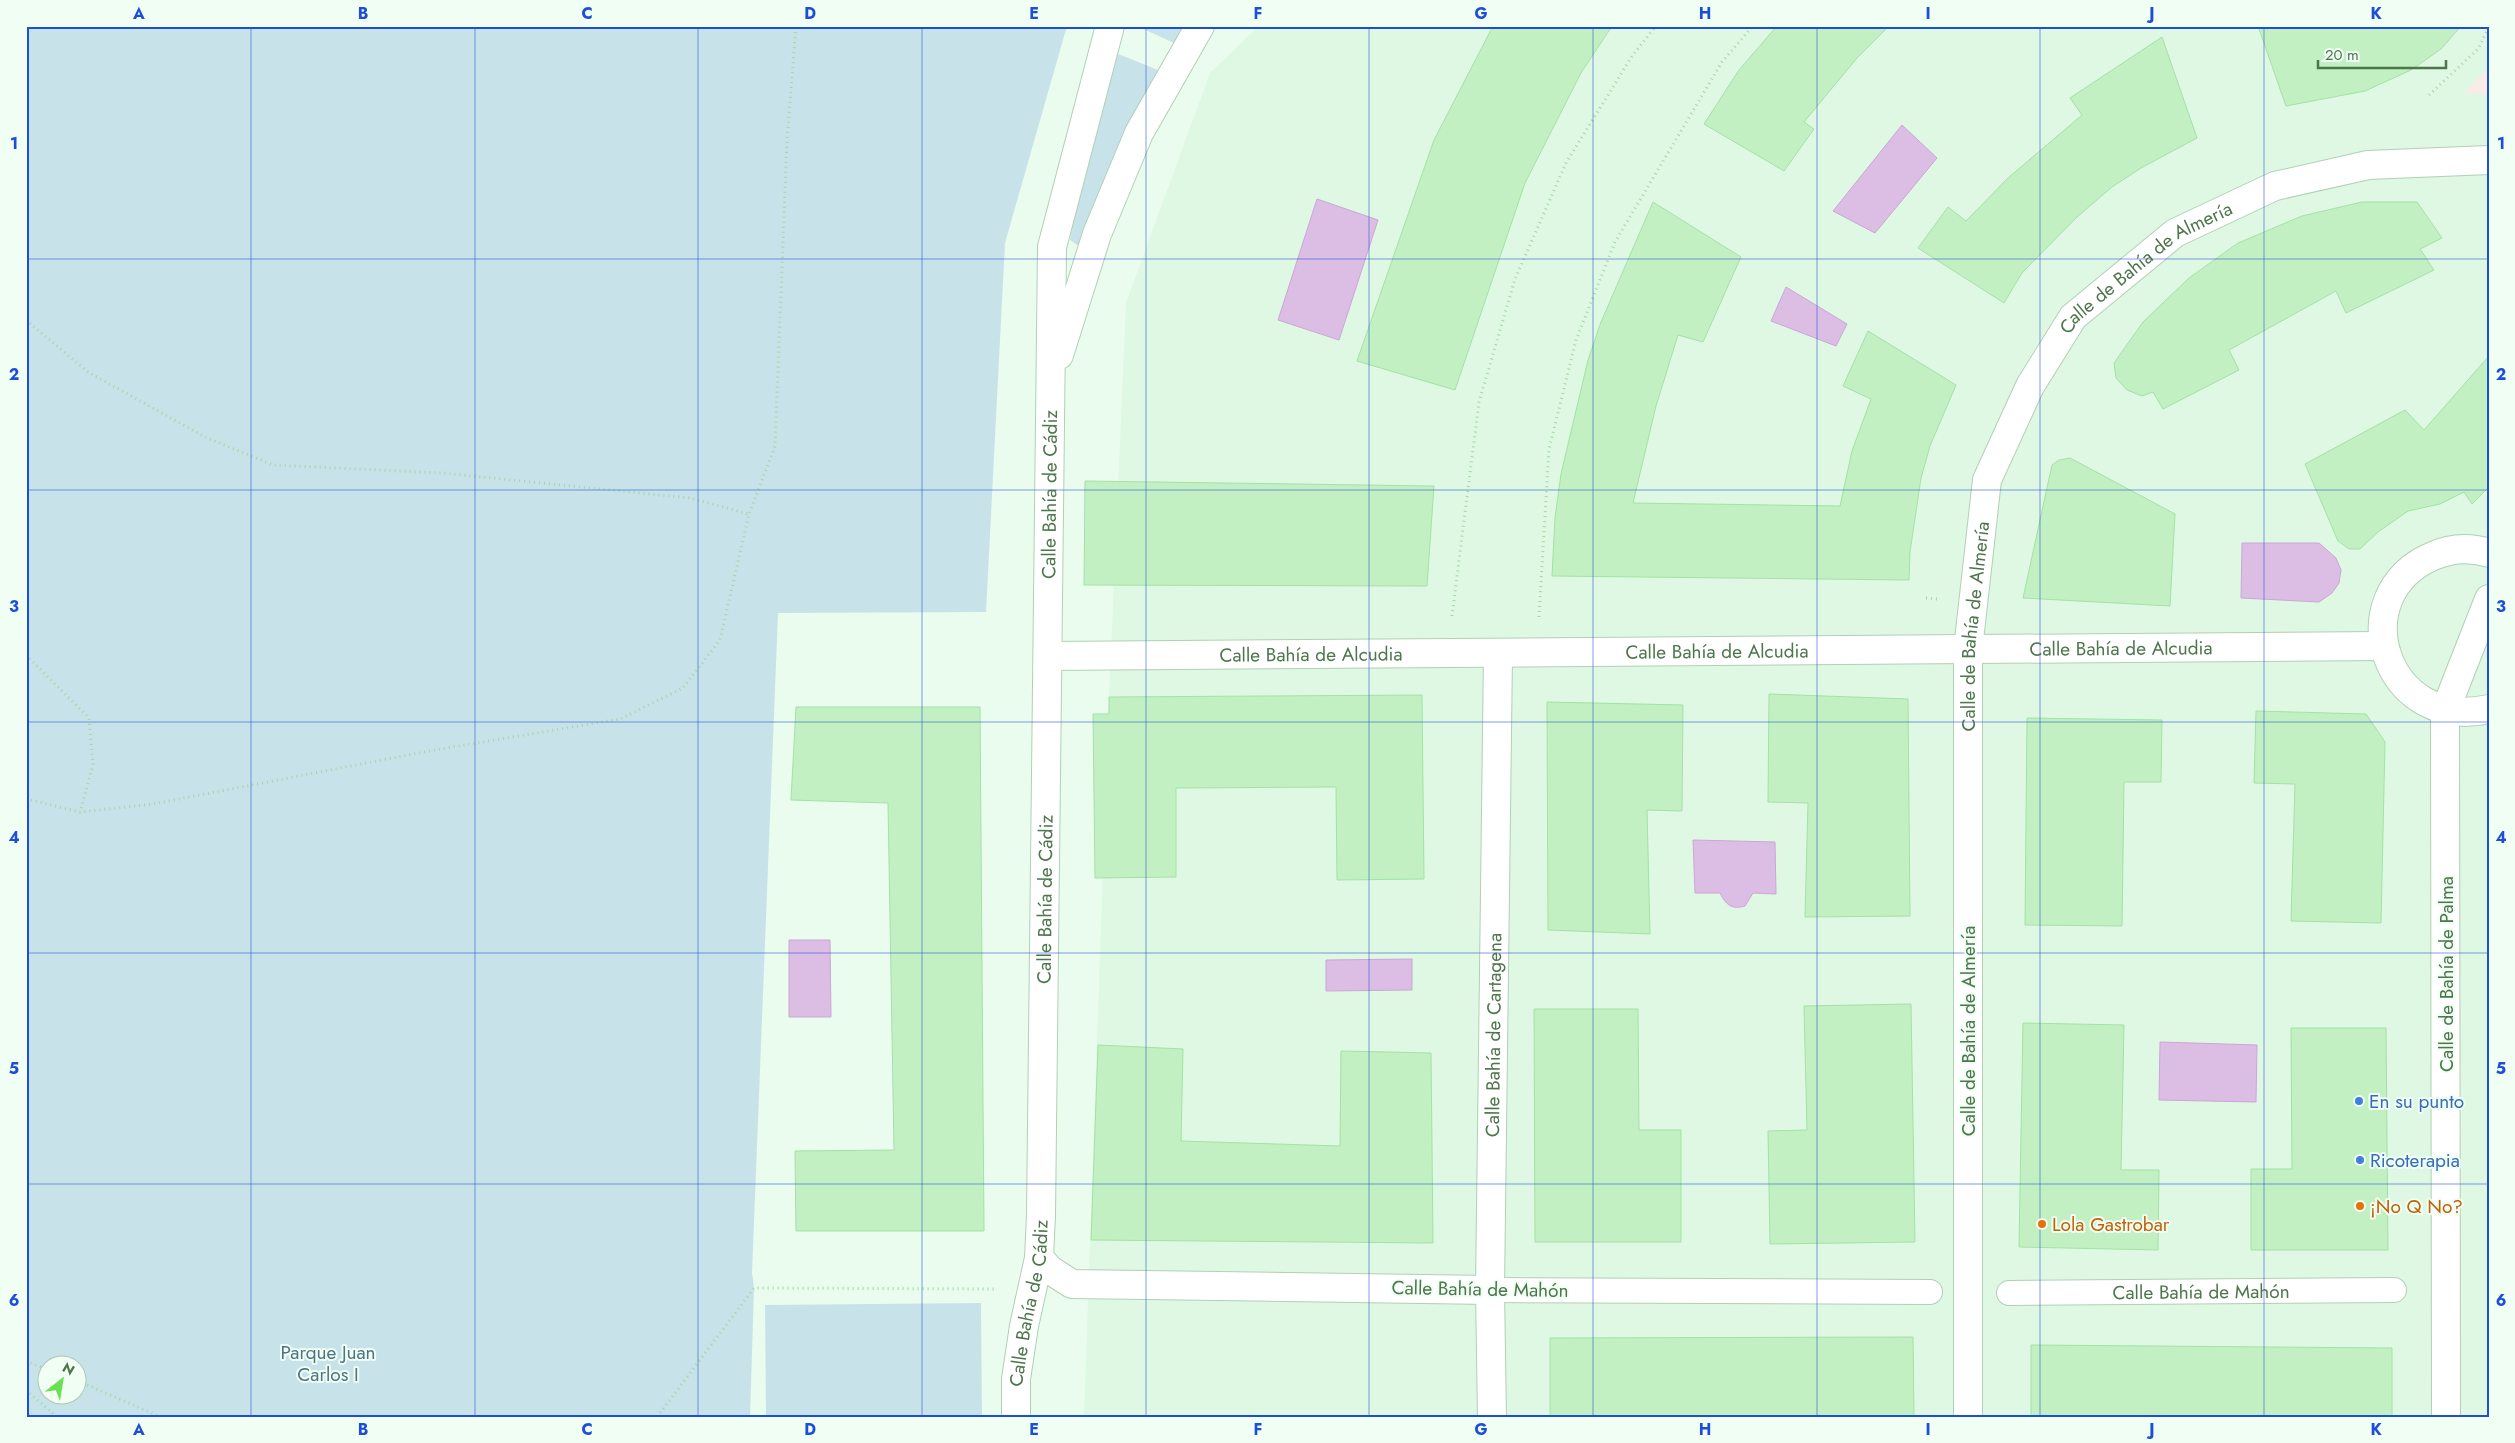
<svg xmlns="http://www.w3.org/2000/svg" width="2515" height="1443" font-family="Jost,sans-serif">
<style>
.residential{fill:#def8e3}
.education{fill:#f9ebe6}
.green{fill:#c8e2ea;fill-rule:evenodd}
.water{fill:#dcbee5;stroke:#cca5d7}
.building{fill:#c2f0c3;stroke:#a3e2a4}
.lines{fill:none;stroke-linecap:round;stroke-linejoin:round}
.pedestrian-casing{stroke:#b2d0b4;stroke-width:26}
.minor-casing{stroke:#b2d0b4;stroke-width:30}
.path{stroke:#a5d6a5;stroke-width:3;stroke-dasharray:1 4;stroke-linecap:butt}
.pedestrian{stroke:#fff;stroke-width:24}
.minor{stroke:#fff;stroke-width:28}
.grid{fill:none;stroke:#1d4ed8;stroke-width:1;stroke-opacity:0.55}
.shop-dot{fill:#3f7fe0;stroke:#f0fef3;stroke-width:2}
.food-dot{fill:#e8710a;stroke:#f0fef3;stroke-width:2}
.labels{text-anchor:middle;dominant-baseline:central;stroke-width:4;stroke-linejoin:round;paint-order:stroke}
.street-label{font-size:19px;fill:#4e764d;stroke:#f0fef3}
.shop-label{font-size:19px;fill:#366cbe;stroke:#f0fef3;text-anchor:start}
.food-label{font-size:19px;fill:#c56008;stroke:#f0fef3;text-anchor:start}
.park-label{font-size:19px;fill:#4c7387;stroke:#f0fef3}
.neatline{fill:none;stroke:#1d4ed8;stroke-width:2}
.grid-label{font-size:16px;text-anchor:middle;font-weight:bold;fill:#1d4ed8}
</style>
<rect width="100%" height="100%" fill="#eafcee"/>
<polygon class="residential" points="1259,26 2489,26 2489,1417 1084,1417 1109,697 1126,303 1210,73"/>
<polygon class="education" points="2489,67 2489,95 2464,93"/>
<g class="green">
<path d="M26 26H1067L1005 243 986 612 778 613 752 1273 754 1288 750 1417H26ZM48 1366H78V1396H48Z"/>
<polygon points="1137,26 1183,26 1174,43"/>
<polygon points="1113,52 1158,70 1131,124 1085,245 1077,245 1070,240 1078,191"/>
<polygon points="981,1303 982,1417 766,1417 765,1305"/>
</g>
<g class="water">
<polygon points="1902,125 1937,158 1875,233 1833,211"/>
<polygon points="1317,199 1378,220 1339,340 1278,320"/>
<polygon points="1786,287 1847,324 1836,346 1771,321"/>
<polygon points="2242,543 2319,543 2336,558 2341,570 2339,583 2332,593 2319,602 2241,598"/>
<path d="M1693 840 1775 842 1776 894 1753 893 1745 906C1732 910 1726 905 1720 893H1695Z"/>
<polygon points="789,940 830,940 831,1017 789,1017"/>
<polygon points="1412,959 1412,990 1326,991 1326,960"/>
<polygon points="2160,1042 2257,1045 2256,1102 2159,1100"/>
</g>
<g class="building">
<polygon points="1493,26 1612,26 1581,73 1525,183 1455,390 1357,361 1434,140"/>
<polygon points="1777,26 1889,26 1857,58 1804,122 1814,129 1784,171 1704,124 1739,70"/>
<polygon points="2258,26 2461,26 2441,49 2411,70 2365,91 2286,106"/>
<polygon points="2162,37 2197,138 2141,168 2112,187 2077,217 2022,273 2004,303 1918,248 1948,207 1966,221 2008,178 2082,115 2070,98"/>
<polygon points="1653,202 1741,257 1703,342 1678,335 1656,406 1633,503 1840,506 1852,451 1871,399 1843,386 1868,331 1956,385 1930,446 1921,478 1910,552 1909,580 1552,576 1555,518 1561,474 1588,360 1601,322"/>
<polygon points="2362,202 2417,202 2442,238 2420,249 2434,270 2346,313 2336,291 2229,350 2239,370 2163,409 2153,392 2142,396 2127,390 2116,378 2114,363 2143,322 2189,278 2238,243 2302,216"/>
<polygon points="2489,356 2489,487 2472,504 2464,492 2440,504 2408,511 2378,532 2360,549 2349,549 2338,541 2305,464 2405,410 2424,430"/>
<polygon points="2070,458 2175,514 2170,606 2023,598 2052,465 2059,460"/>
<polygon points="1085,481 1434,486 1427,586 1084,585"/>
<polygon points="1769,694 1908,699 1910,916 1805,917 1808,803 1768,802"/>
<polygon points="1422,695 1424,879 1337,880 1336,787 1176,788 1176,877 1095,878 1093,714 1109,714 1109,697"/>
<polygon points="1547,702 1683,705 1682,811 1647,810 1650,934 1548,930"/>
<polygon points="796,707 980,707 984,1231 796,1231 795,1151 894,1150 888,803 791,800"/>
<polygon points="2256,711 2366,714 2385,742 2381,923 2291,921 2295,784 2254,783"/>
<polygon points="2027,718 2162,720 2161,782 2124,782 2122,926 2025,925"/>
<polygon points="1911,1004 1915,1242 1770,1244 1768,1131 1807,1130 1804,1006"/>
<polygon points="1534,1009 1638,1009 1639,1130 1681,1130 1681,1242 1535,1242"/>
<polygon points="2023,1023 2124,1025 2121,1170 2159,1170 2158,1250 2019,1247"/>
<polygon points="2291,1028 2386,1028 2388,1250 2251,1250 2251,1169 2292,1169"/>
<polygon points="1098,1045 1183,1049 1181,1141 1340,1146 1341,1051 1431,1053 1433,1243 1091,1240"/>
<polygon points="1913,1337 1914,1417 1550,1417 1550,1338"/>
<polygon points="2031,1345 2392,1348 2392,1417 2031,1417"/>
</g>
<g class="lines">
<defs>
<g id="pedestrian">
<polyline points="1490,1290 1930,1292"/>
<path id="s1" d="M2009 1293 2394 1290"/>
</g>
<g id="minor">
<polyline points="1059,355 1097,234 1139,133 1200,26"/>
<path d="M2489 553C2470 547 2451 548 2433 556 2341 595 2385 733 2489 709"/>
<path id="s2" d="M1049 656 2384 646"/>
<polyline points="1039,1258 1050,1270 1072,1284 1490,1290"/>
<path id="s3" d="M1016 1417V1379L1024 1326 1039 1258 1041 1215 1052 247 1110 26"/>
<path id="s4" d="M1492 1417 1490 1290 1498 653"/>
<path id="s5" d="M1968 1417V649L1987 480 2030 386 2073 317 2175 233 2275 186 2368 165 2489 160"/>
<polyline points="2446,1417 2445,711 2489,599"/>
</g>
</defs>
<use href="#pedestrian" class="pedestrian-casing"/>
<use href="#minor" class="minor-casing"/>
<g class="path">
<polyline points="2429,95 2478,49 2489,27"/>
<polyline points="26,320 88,372 205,437 273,465 442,473 690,498 749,514"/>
<polyline points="1926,598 1937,599"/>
<polyline points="1452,616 1479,402 1515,279 1566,163 1632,56 1656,26"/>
<polyline points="1539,617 1549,449 1576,340 1615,242 1722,62 1753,26"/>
<polyline points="26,655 89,718 93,765 80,812"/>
<polyline points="26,799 80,812 153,804 429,751 620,719 683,688 720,640 749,514 775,446 787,140 796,26"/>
<polyline points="26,1361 48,1370"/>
<polyline points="78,1381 161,1417"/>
<polyline points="26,1390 57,1417"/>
<polyline points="657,1417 754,1288 996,1289"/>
</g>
<use href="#pedestrian" class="pedestrian"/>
<use href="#minor" class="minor"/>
</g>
<path class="grid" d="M251 26V1417M475 26V1417M698 26V1417M922 26V1417M1146 26V1417M1369 26V1417M1593 26V1417M1817 26V1417M2040 26V1417M2264 26V1417M26 259H2489M26 490H2489M26 722H2489M26 953H2489M26 1184H2489"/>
<g class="shop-dot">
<circle cx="2359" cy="1101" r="5"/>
<circle cx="2360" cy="1160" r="5"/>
</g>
<g class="food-dot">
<circle cx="2360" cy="1206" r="5"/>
<circle cx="2042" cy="1224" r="5"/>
</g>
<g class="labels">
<g class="street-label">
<text stroke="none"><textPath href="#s5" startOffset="1211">Calle de Bahía de Almería</textPath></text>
<text stroke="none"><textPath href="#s3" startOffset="925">Calle Bahía de Cádiz</textPath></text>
<text stroke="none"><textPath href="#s5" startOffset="791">Calle de Bahía de Almería</textPath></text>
<text stroke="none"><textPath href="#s2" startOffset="1072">Calle Bahía de Alcudia</textPath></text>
<text stroke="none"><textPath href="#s2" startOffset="668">Calle Bahía de Alcudia</textPath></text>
<text stroke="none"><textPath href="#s2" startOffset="262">Calle Bahía de Alcudia</textPath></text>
<text stroke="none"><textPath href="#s3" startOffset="520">Calle Bahía de Cádiz</textPath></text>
<text transform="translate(2446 974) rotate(-90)">Calle de Bahía de Palma</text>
<text transform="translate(1968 1031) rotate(-90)">Calle de Bahía de Almería</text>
<text stroke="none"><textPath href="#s4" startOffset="382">Calle Bahía de Cartagena</textPath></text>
<text transform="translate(1480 1289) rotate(1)">Calle Bahía de Mahón</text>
<text stroke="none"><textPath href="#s1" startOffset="192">Calle Bahía de Mahón</textPath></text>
<text stroke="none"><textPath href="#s3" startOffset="115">Calle Bahía de Cádiz</textPath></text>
</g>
<g class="shop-label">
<text x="2369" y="1101">En su punto</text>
<text x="2370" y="1160">Ricoterapia</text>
</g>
<g class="food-label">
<text x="2370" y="1206">¡No Q No?</text>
<text x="2052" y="1224">Lola Gastrobar</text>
</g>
<g class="park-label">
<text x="328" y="1352">Parque Juan<tspan x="328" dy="22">Carlos I</tspan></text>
</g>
</g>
<rect width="2515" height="1443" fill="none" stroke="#f0fef3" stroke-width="55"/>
<g transform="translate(62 1380) rotate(31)"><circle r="24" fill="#f0fef3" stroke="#afc8b1"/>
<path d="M0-4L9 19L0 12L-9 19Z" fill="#6ae054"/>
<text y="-8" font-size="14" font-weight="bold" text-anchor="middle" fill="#4e764d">N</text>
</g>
<path d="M2318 60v8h128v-8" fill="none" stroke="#4e764d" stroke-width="2.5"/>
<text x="2325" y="60" font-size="15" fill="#4e764d" stroke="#f0fef3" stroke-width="4" paint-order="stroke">20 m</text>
<rect x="28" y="28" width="2460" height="1388" class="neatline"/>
<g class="grid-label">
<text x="139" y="19">A</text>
<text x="363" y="19">B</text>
<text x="587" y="19">C</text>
<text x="810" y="19">D</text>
<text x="1034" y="19">E</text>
<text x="1258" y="19">F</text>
<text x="1481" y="19">G</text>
<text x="1705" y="19">H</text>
<text x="1928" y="19">I</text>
<text x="2152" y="19">J</text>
<text x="2376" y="19">K</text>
<text x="14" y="149">1</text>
<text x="2501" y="149">1</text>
<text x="14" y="380">2</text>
<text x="2501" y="380">2</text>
<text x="14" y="612">3</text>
<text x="2501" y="612">3</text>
<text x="14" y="843">4</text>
<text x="2501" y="843">4</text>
<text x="14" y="1074">5</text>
<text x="2501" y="1074">5</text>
<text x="14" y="1306">6</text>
<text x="2501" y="1306">6</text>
<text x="139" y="1435">A</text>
<text x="363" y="1435">B</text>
<text x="587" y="1435">C</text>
<text x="810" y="1435">D</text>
<text x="1034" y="1435">E</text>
<text x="1258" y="1435">F</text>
<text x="1481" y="1435">G</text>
<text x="1705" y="1435">H</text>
<text x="1928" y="1435">I</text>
<text x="2152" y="1435">J</text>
<text x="2376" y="1435">K</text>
</g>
</svg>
